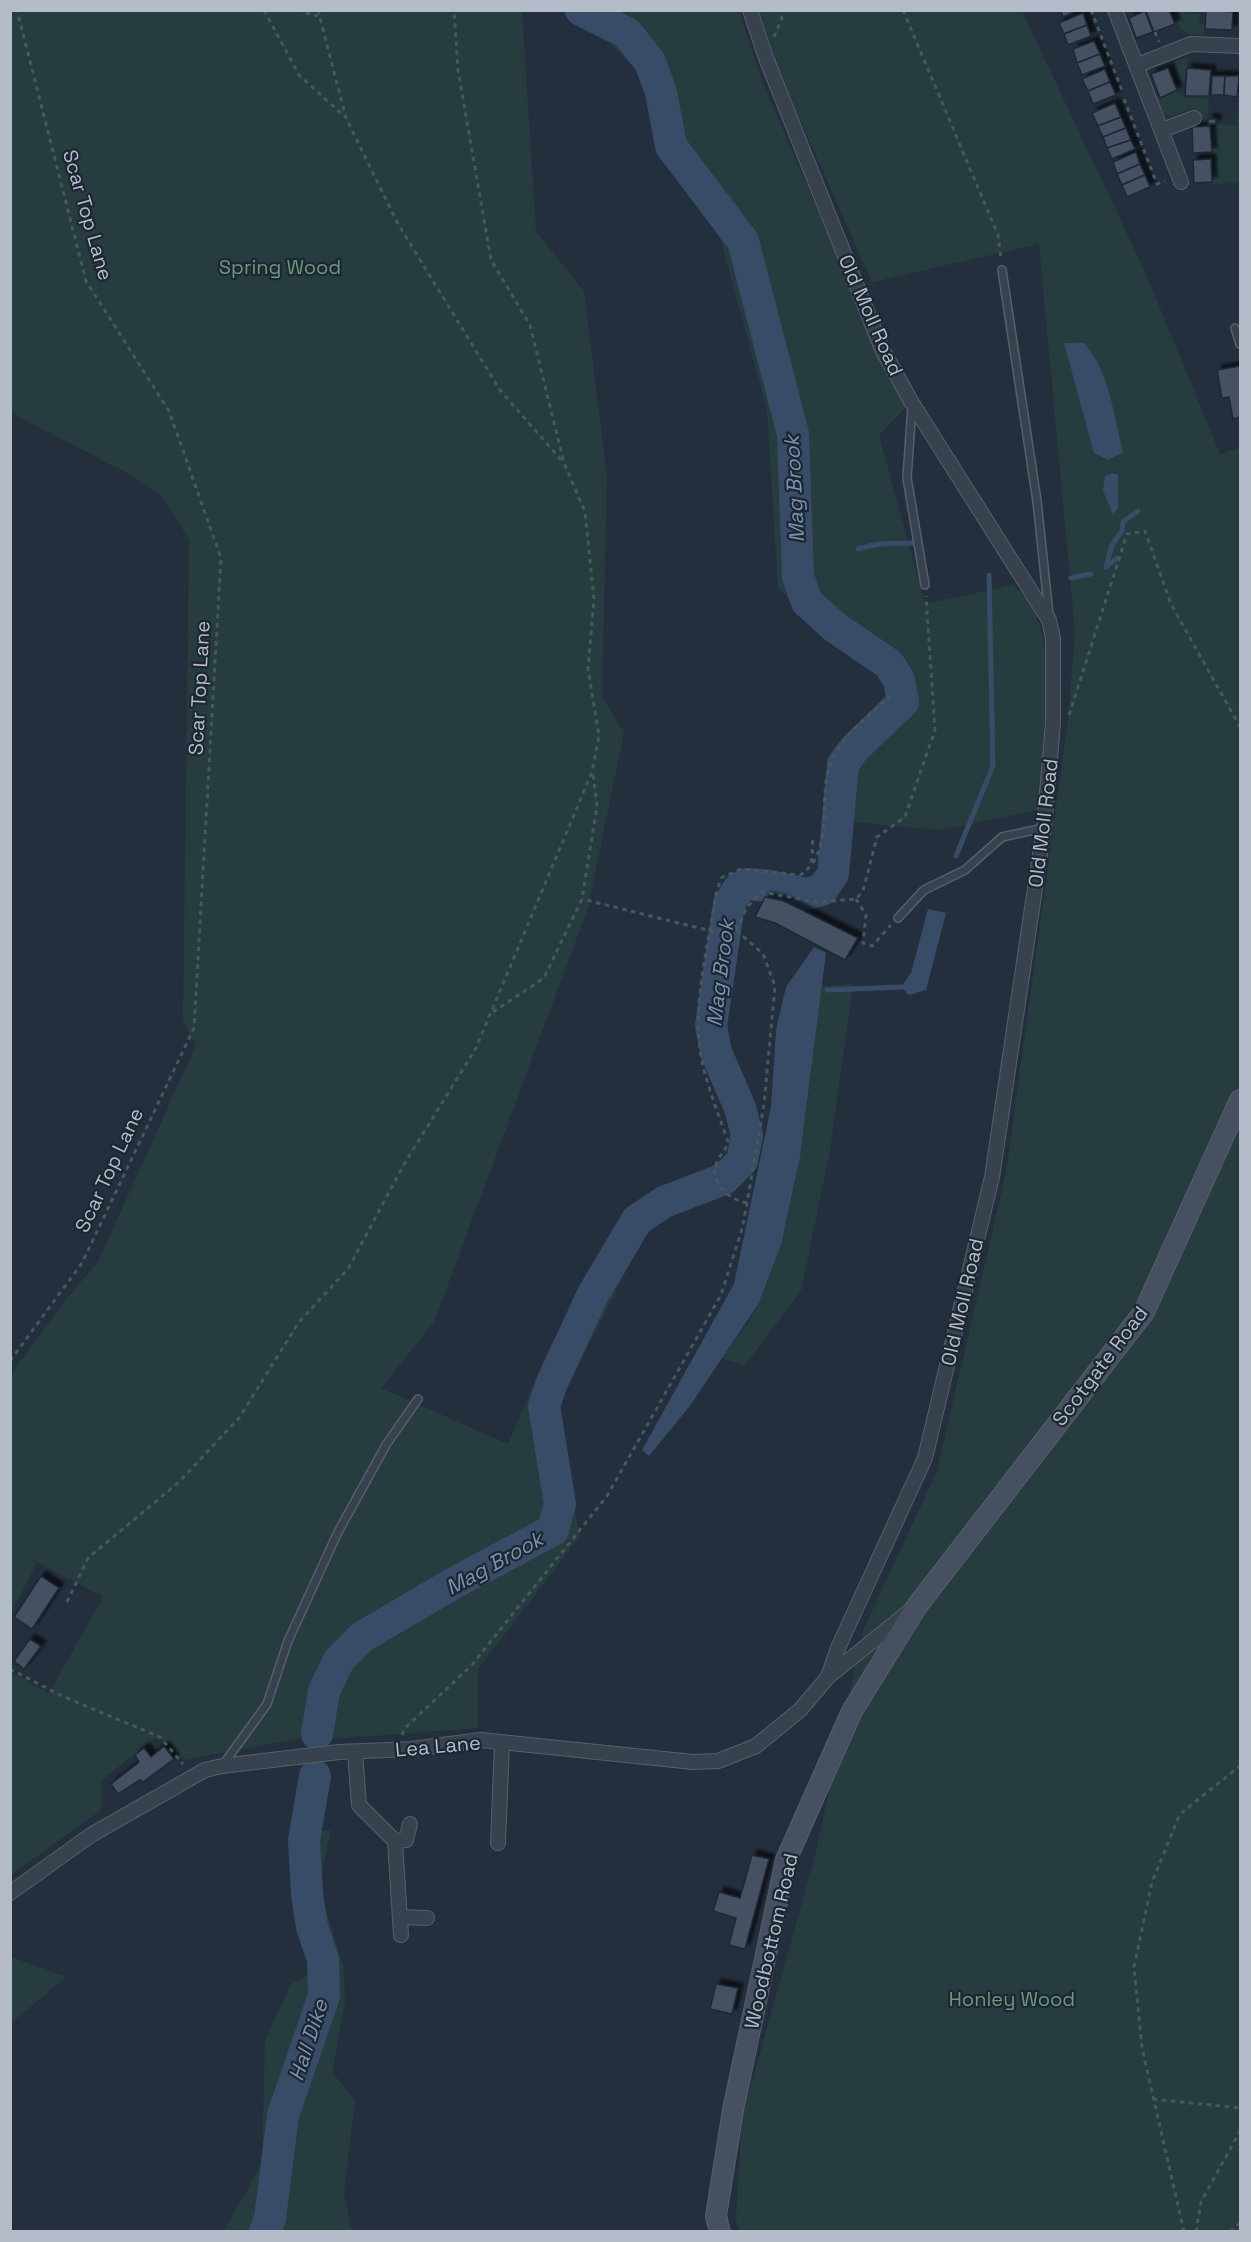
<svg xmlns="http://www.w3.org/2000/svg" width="1251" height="2242" font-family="'Space Grotesk',sans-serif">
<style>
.green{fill:#263c3f}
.water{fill:#394c67}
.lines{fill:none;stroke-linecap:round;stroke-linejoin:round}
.stream{stroke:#394c67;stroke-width:5}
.river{stroke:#394c67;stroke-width:32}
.building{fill:#455162;stroke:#1f2835;stroke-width:1.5;filter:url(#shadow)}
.lane-casing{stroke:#565f6c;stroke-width:10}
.street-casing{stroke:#565f6c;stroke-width:16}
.secondary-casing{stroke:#565f6c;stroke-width:22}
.path{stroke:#44595c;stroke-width:3;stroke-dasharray:4.5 4.5;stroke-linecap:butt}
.lane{stroke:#38414e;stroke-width:7}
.street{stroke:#38414e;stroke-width:14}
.secondary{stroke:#465061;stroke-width:20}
.labels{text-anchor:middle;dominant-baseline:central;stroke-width:4.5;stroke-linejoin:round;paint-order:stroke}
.street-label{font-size:20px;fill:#b4bcc9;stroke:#1d2633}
.park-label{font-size:20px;fill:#6b9a76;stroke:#1d2633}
.water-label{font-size:21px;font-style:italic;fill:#7c92b1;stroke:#1d2633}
</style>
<defs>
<filter id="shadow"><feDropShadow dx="5" dy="-5" stdDeviation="1.5" flood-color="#0009"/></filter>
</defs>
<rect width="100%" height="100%" fill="#242f3e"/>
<g class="green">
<polygon points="11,11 522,11 536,232 584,291 607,477 602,697 624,732 588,908 434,1322 381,1388 508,1444 550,1346 634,1203 656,1212 556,1410 580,1536 478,1669 478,1728 331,1739 301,1738 184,1760 165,1741 155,1738 102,1780 101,1810 11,1875 11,1672 49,1693 103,1597 37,1562 11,1614 11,1374 67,1298 98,1262 196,1045 183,1021 189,540 162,496 131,475 11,413"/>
<path d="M565 11H739L761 79 884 364 908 405 879 435 925 604 1013 585C1018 590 1026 596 1029 602 1062 659 1046 746 1042 809L942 830 828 820 836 765 848 745 895 697 894 685 778 589 767 410 721 241 661 142 650 83 600 34Z"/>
<polygon points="759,11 1022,11 1146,274 1220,454 1240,447 1240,2231 739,2232 736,2218 742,2118 816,1852 863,1631 937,1471 1006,1173 1068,720 1075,633 1039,244 872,282 778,70"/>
<path d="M1172 11 1200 14 1199 24H1205L1204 35C1181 35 1181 31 1172 11Z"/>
<polygon points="1188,57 1184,84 1182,85 1174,62"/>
<polygon points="1176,91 1178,95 1182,93 1184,97 1209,99 1207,125 1199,125 1192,108 1170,117 1163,112 1157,97"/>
<polygon points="1238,109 1240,109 1240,182 1212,184 1212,172 1215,172 1214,156 1212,156 1212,127 1216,127 1216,124 1237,125"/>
<path d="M853 984 830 1150 801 1291 745 1365 722 1358C734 1340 751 1321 760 1301 802 1202 808 1091 821 986Z"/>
<polygon points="331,1830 319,1886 344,1969 345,2004 332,2072 355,2100 344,2193 352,2231 224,2231 262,2164 265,2041 291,1983 315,1973 296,1889 295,1833"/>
<polygon points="11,1957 66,1977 11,2023 10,1957"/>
</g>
<g class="water">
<path d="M1064 343H1084C1109 371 1114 416 1123 452L1108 460 1094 453Z"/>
<polygon points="1112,473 1118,475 1118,508 1113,515 1103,490 1105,476"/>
<polygon points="928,909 946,913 926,990 909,995 901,987 911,973"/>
<polygon points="814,947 826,953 800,1157 781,1245 759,1303 689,1407 649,1456 642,1450 734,1284 771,1107 776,1030 786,987"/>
</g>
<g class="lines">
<g class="stream">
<polyline points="858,549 878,544 912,543"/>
<polyline points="1107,566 1117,558"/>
<polyline points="1106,567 1112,545 1122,531 1123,522 1138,511"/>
<polyline points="1071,578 1091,574"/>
<polyline points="956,856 993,766 989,575"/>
<polyline points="827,990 901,987"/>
</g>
<g class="river">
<polyline points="317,1734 324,1691 339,1660 362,1637 454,1583 553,1530 560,1504 544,1406 551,1385 593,1294 637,1220 664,1202 724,1179 742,1161 747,1135 740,1108 716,1052 711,1026 729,904 739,888 747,884 769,886 806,894 822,890 833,874 843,764 855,748 903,702 899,680 889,664 836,628 807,602 798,577 793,434 743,241 671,146 661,92 650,62 627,33 581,10"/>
<polyline points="265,2232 270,2218 283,2115 324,1996 323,1959 312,1927 307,1894 304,1840 315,1776"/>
</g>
</g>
<g class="building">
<polygon points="1061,10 1078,10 1063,17"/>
<polygon points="1169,10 1175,24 1154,32 1146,11"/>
<polygon points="1206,10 1233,12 1232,30 1205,29"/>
<polygon points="1145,11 1153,32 1136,38 1129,18"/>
<polygon points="1083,13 1087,25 1064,34 1059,23"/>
<polygon points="1087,25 1091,36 1068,45 1064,34"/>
<polygon points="1094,41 1100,54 1077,63 1073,49"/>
<polygon points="1100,54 1105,66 1082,75 1077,63"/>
<polygon points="1168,68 1177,90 1160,98 1151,74"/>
<polygon points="1187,68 1211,70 1209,96 1185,96"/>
<polygon points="1105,69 1110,82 1088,91 1082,79"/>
<polygon points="1212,76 1225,76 1224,95 1211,95"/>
<polygon points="1225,76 1239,76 1237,97 1224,95"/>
<polygon points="1110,82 1116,95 1093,104 1088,91"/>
<polygon points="1115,103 1121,117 1098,126 1092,113"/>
<polygon points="1121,117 1126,128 1103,137 1098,126"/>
<rect x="1208" y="119" width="8" height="5"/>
<polygon points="1210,126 1212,152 1193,153 1192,127"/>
<polygon points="1126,128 1131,140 1107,148 1103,137"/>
<polygon points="1131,140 1135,149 1112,159 1107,148"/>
<polygon points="1136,152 1140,164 1117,174 1113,162"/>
<polygon points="1211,159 1212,182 1194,183 1193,160"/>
<polygon points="1140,164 1145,175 1122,185 1117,174"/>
<polygon points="1145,175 1150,187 1127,197 1122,185"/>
<polygon points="1240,366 1240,417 1233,419 1229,397 1222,398 1217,370"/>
<polygon points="765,897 784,901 858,938 845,960 775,923 755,917"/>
<polygon points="41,1576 59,1588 32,1629 14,1617"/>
<polygon points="30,1639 41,1646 24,1669 14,1661"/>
<polygon points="164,1746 174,1759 143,1782 140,1780 118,1794 111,1784 139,1762 135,1755 144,1748 151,1757"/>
<polygon points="752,1855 769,1859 745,1949 729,1945 736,1918 713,1911 719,1892 740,1898"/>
<polygon points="716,1984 738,1988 732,2014 710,2009"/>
</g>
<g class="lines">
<defs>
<g id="lane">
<polyline points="1002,270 1037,501 1049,615"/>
<polyline points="1235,328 1240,344"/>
<polyline points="912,406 907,478 925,585"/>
<polyline points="898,918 924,890 965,870 1002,837 1044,828"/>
<polyline points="222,1766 267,1704 288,1641 338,1532 386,1445 418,1399"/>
</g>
<g id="street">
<polyline points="750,10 766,58 882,349 912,403 1049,620 1053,638 1053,723 1044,828 992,1177 925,1458 838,1648 828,1677"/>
<polyline points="1115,10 1181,182"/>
<polyline points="1138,65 1191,44 1240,46"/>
<polyline points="1162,130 1194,118"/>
<polyline points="355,1752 359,1805 395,1841 401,1935"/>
<polyline points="395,1841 406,1840 410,1824"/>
<polyline points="498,1843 502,1743"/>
<polyline points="10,1893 91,1835 205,1770 222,1766 339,1752 412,1749 481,1740 693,1762 718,1761 756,1746 800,1710 828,1677 911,1610"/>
<polyline points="401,1917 427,1918"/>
</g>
<polyline id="secondary" points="720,2232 716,2216 733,2110 786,1860 852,1711 917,1606 1144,1312 1240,1100"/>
</defs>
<use href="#lane" class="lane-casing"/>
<use href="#street" class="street-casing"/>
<use href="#secondary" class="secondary-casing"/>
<g class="path">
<polyline points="264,10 299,75 345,117"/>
<polyline points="297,10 318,16"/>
<polyline points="318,10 346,118 398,224 500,390 563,462"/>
<polyline points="903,10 998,235 1001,259"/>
<polyline points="1091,10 1123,93"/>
<polyline points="1155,32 1159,42"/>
<polyline points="774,37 782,18 780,10"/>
<polyline points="1124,99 1157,184 1165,181"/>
<polyline points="1069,715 1127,534 1145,531 1171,604 1240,727"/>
<path d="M813 863C830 835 820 798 829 768 837 738 870 716 891 695"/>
<polyline points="856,899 866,915 863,943 872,946 891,925"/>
<polyline points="736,930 747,907 762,892 817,902 856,899 863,891 877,837 905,817 935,730 926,596"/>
<polyline points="493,1012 544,978 582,899 597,806 593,774"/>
<path d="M747 1203C730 1200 708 1183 717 1162 720 1154 726 1151 728 1142 718 1112 704 1080 700 1049 693 1001 709 942 716 894L721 878 741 869 800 875C816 867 811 853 813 837"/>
<polyline points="10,1361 82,1263 194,1028 221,558 169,411 86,281 17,10"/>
<polyline points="67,1602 88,1558 179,1482 239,1418 299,1322 348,1269 403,1166 476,1048 592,772 599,736 588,669 594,599 585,512 564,463 530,325 491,260 458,70 454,10"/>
<polyline points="10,1669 62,1696 160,1737 183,1764"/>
<polyline points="402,1735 405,1728 471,1666 607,1496 721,1295 742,1229 747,1203 764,1104 775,986 763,954 736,930 711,931 582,899"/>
<polyline points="1153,2099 1240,2108"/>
<polyline points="1184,2232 1142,2048 1134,1967 1152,1882 1180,1814 1240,1766"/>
<polyline points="1196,2232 1201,2202 1240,2131"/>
<polyline points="1230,2232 1240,2223"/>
</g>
<use href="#lane" class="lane"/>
<use href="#street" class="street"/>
<use href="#secondary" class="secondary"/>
</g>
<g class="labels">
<g class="street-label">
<text transform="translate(88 215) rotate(74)">Scar Top Lane</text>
<text transform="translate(871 315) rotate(66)">Old Moll Road</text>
<text transform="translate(199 688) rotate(-87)">Scar Top Lane</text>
<text transform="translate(1043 823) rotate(-83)">Old Moll Road</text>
<text transform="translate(109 1170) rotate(-65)">Scar Top Lane</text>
<text transform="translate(962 1302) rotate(-77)">Old Moll Road</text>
<text transform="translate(1100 1366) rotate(-53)">Scotgate Road</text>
<text transform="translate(438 1746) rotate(-5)">Lea Lane</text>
<text transform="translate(771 1941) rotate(-77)">Woodbottom Road</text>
</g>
<g class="park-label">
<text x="280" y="267">Spring Wood</text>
<text x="1012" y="1999">Honley Wood</text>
</g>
<g class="water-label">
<text transform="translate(794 489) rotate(-93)">Mag Brook</text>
<text transform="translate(720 973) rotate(-83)">Mag Brook</text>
<text transform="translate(494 1563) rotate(-29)">Mag Brook</text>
<text transform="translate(308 2040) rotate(-72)">Hall Dike</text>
</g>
</g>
<rect width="1251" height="2242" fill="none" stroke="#b4bcc9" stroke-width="24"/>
</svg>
